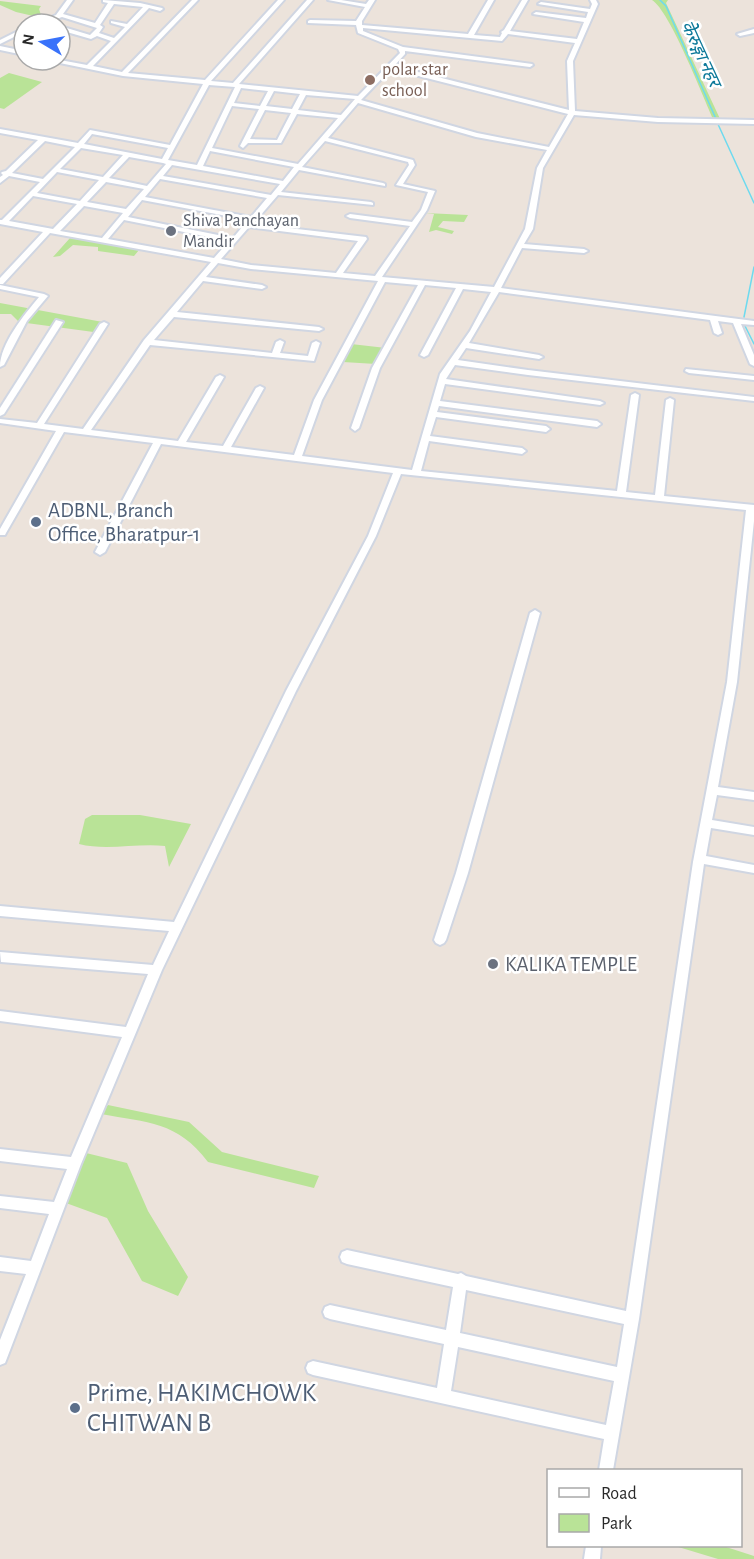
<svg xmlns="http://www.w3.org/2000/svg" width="754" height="1559" font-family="'Alegreya Sans','Noto Sans Devanagari',sans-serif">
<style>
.green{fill:#b9e397}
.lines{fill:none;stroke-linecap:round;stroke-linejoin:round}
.stream{stroke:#6ddaef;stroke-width:1.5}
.minor-casing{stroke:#d0d6e2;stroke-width:4}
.minor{fill:#fff;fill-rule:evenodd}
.education-dot{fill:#8d6e63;stroke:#fff;stroke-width:2}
.worship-dot{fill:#6b7280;stroke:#fff;stroke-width:2}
.service-dot{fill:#5c6f8a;stroke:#fff;stroke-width:2}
.labels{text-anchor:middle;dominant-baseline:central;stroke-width:5;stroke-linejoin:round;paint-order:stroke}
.far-water-label{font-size:18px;font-style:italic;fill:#0d799a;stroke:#fff}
.far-education-label{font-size:18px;fill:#785e54;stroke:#fff;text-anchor:start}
.far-worship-label{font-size:18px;fill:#5b616d;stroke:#fff;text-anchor:start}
.service-label{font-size:21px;fill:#4e5e75;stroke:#fff;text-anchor:start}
.worship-label{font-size:21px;fill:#5b616d;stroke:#fff;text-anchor:start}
.near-service-label{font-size:26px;fill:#4e5e75;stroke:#fff;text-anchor:start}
</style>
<rect width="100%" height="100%" fill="#ece3db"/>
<g class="green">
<path d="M652 0H668L666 3 721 121H714C703 97 670 11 652 0Z"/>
<polygon points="0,1 41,6 39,9 42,18 16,12 0,5"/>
<polygon points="9,73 42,82 4,109 0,108 0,78"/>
<polygon points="425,213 468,215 464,222 443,221 438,227 454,231 452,234 436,230 429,232 434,214"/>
<polygon points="70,238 139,250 134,256 98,251 98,247 73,245 60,256 53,257"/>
<polygon points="0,303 108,323 101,333 19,322 11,314 0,314"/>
<polygon points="351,344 386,348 376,364 343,362"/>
<path d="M92 815H140L191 824 169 867 165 846C137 843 106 851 79 844L85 819Z"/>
<path d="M108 1105 189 1122 222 1152 319 1176 314 1188 208 1162C177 1121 148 1123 101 1114Z"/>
<polygon points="86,1153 127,1163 148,1211 188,1277 178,1296 142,1281 107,1218 66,1203"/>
<polygon points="675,1546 723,1546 754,1556 754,1559 718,1559"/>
</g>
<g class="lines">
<g class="stream">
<polyline points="660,0 666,6 716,119"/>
<polyline points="717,122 754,203"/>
<polyline points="744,317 754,267"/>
<polyline points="745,326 754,344"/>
</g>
<defs>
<g id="minor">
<path d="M67 0H73L63 14 95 23 108 3 103 2V0L140 3 162 8 163 9 160 11 149 8 93 66 122 72 192 0H198L128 73 205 80 278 0H284L211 81 233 83 307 0H313L239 84 358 96 400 53 398 49 358 33 356 25 308 23V21L310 20 356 21 365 7 328 0H341L366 4 369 0H375L362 21V25L468 34 488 0H494L474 35 500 37 502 33 501 32 504 30 522 0H528L510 31 577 39 584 22 533 14 536 12 586 18 588 12 538 4 541 2 590 9 592 4 590 0H596L598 4 573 61 575 111 658 118 754 120V124L658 122 574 115 543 168 533 229 524 244 584 249 588 251 584 253 522 248 501 288 754 321V325L741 324 754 355V366L750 364 733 323 718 321 722 333 718 335 714 333 710 320 499 292 469 343 539 355 543 357 539 359 466 348 458 360 528 370 754 397V401L528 375 455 365 446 379 600 401 604 403 600 405 445 384 440 401 597 421 601 424 597 427 439 406 437 412 546 426 550 429 546 432 436 417 430 436 522 448 526 451 522 454 429 441 421 471 617 491 631 395 635 393 639 395 626 492 655 495 666 400 670 398 674 400 664 496 754 505V521L737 682 718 787 754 792V800L717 795 712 820 754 827V835L711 828 706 856 754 865V873L704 864 639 1319 613 1470H599L604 1439 313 1375 308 1373 306 1368 308 1363 313 1361 437 1388 444 1344 330 1319 325 1317 323 1312 325 1307 330 1305 446 1330 453 1287 347 1264 342 1262 340 1257 342 1252 347 1250 458 1274 461 1273 466 1276 626 1311 693 862 727 682 746 510 401 474 376 536 296 691 162 970 81 1164 7 1358 5 1363 0 1365V1340L26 1274 0 1271V1257L31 1261 49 1214 0 1208V1196L54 1202 67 1169 0 1161V1149L71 1157 122 1037 0 1021V1011L126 1027 148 974 1 962 0 952 153 965 169 931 0 916V906L174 922 286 691 368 536 393 473 161 444 105 552 100 555 95 552 153 443 64 432 6 533 5 535H0V529L56 431 0 423V419L37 423 100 324 104 322 108 324 44 424 83 429 144 340 211 262 50 233 3 284H0V278L43 232 0 224V220H2L40 182 9 176 0 183V177L3 175 1 173 2 172 6 171 38 140 0 133V129L78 143 90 130 170 145 203 84 123 76 50 61 49 60H60L87 65 111 41 97 36 91 39 60 30V26L90 35 97 28 62 17 42 24H34L56 15ZM114 4 143 7 127 24 111 21V23L125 27 114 38 99 33 103 27 100 25ZM363 28 502 41 508 34 575 43 567 61 569 110 394 66 405 54V51L530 67 533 65 532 64 403 47 363 31ZM391 69 568 114 549 147 477 133 361 100ZM209 85 235 87 197 165 168 160ZM241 88 268 91 260 106 234 103ZM274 91 300 94 292 109 266 106ZM306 95 355 99 341 115 298 110ZM358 103 476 137 547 150 537 168 525 229 494 287 382 277 427 210 435 191 403 184 415 165 413 160 328 138ZM232 106 259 109 240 146 243 148 248 143H281L297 114 338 118 298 164 212 148ZM265 110 291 113 277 140 250 139ZM92 134 168 148 162 159 84 144ZM45 141 75 147 43 179 12 173ZM325 141 408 162 409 165 396 185 428 192 421 210 412 222 350 214 346 216 350 218 410 226 375 276 343 273 367 239 366 237 253 224 278 195 373 205V203L371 202 281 192 299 170 385 186V184L383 183 302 167ZM81 148 123 155 103 177 60 169ZM210 151 294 167 283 181 203 166ZM129 157 163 163 166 164 147 186 109 178ZM172 165 280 184 271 195 163 176ZM57 172 99 180 80 201 37 193ZM160 179 267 198 251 217 145 197ZM106 182 144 189 126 209 87 202ZM33 196 77 204 53 229 9 221ZM142 200 248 220 233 238 128 217ZM84 206 123 213 102 238 60 231ZM124 220 229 241 214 258 108 239ZM249 227 358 241 336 273 251 265 221 259ZM218 263 251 269 378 281 314 400 294 455 231 447 264 388 260 386 256 388 223 446 186 442 224 377 220 375 216 377 178 441 91 430 150 345 314 361 320 343 316 341 312 343 308 356 280 353 284 342 280 340 276 342 272 353 154 340 174 317 319 331 323 329 319 327 177 312 203 281 262 289 266 287 262 285 206 277ZM385 282 418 285 372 368 351 428 355 431 359 428 380 368 425 285 456 288 420 355 424 357 428 355 463 289 491 292 470 331 440 374 412 470 302 456 322 400ZM466 1290 624 1324 617 1367 460 1333ZM458 1347 614 1381 606 1425 451 1391Z"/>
<polygon points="24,28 24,32 0,44 0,40"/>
<polygon points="754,29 754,33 740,36 737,34"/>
<polygon points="0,46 24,51 24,55 0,50"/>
<path d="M0 285 44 294 48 296 27 321 4 365 0 367C0 344 24 315 39 297L0 289Z"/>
<polygon points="56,320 63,322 4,414 0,416 0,408"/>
<polygon points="686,369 754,376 754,380 689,373 685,371"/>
<polygon points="535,610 540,613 468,873 446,940 444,943 440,945 436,943 434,940 456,873 530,613"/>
<polygon points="586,1546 601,1546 600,1559 584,1559"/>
</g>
</defs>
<use href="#minor" class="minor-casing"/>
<use href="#minor" class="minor"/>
</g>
<circle class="education-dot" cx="370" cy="80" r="6"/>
<g class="worship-dot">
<circle cx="171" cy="231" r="6"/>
<circle cx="493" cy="964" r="6"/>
</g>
<g class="service-dot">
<circle cx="36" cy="522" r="6"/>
<circle cx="75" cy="1408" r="6"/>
</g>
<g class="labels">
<g class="far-water-label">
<text transform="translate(700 54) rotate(65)">केेरुङ्गा नहर</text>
</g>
<g class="far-education-label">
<text x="382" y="70">polar star<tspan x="382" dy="21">school</tspan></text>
</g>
<g class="far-worship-label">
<text x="183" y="221">Shiva Panchayan<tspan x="183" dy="21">Mandir</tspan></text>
</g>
<g class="service-label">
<text x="48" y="510">ADBNL, Branch<tspan x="48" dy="24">Office, Bharatpur-1</tspan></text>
</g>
<g class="worship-label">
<text x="505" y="964">KALIKA TEMPLE</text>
</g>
<g class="near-service-label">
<text x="87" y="1393">Prime, HAKIMCHOWK<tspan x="87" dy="30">CHITWAN B</tspan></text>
</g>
</g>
<rect x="547" y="1469" width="195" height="78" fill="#ffffff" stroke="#a9a9a9" stroke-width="1.5"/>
<rect x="559" y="1488" width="30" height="9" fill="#ffffff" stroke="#a9a9a9" stroke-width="1.5"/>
<text x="601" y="1499" font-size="18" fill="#292929">Road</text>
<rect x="559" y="1514" width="30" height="18" fill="#b9e397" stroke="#a9a9a9" stroke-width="1.5"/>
<text x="601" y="1529" font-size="18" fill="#292929">Park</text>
<g transform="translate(42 42) rotate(280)"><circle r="28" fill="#ffffff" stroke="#a9a9a9" stroke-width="1.5"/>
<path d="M0-4.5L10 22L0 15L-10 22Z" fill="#3972fa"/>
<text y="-9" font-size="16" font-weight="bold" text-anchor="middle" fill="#292929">N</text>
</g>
</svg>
